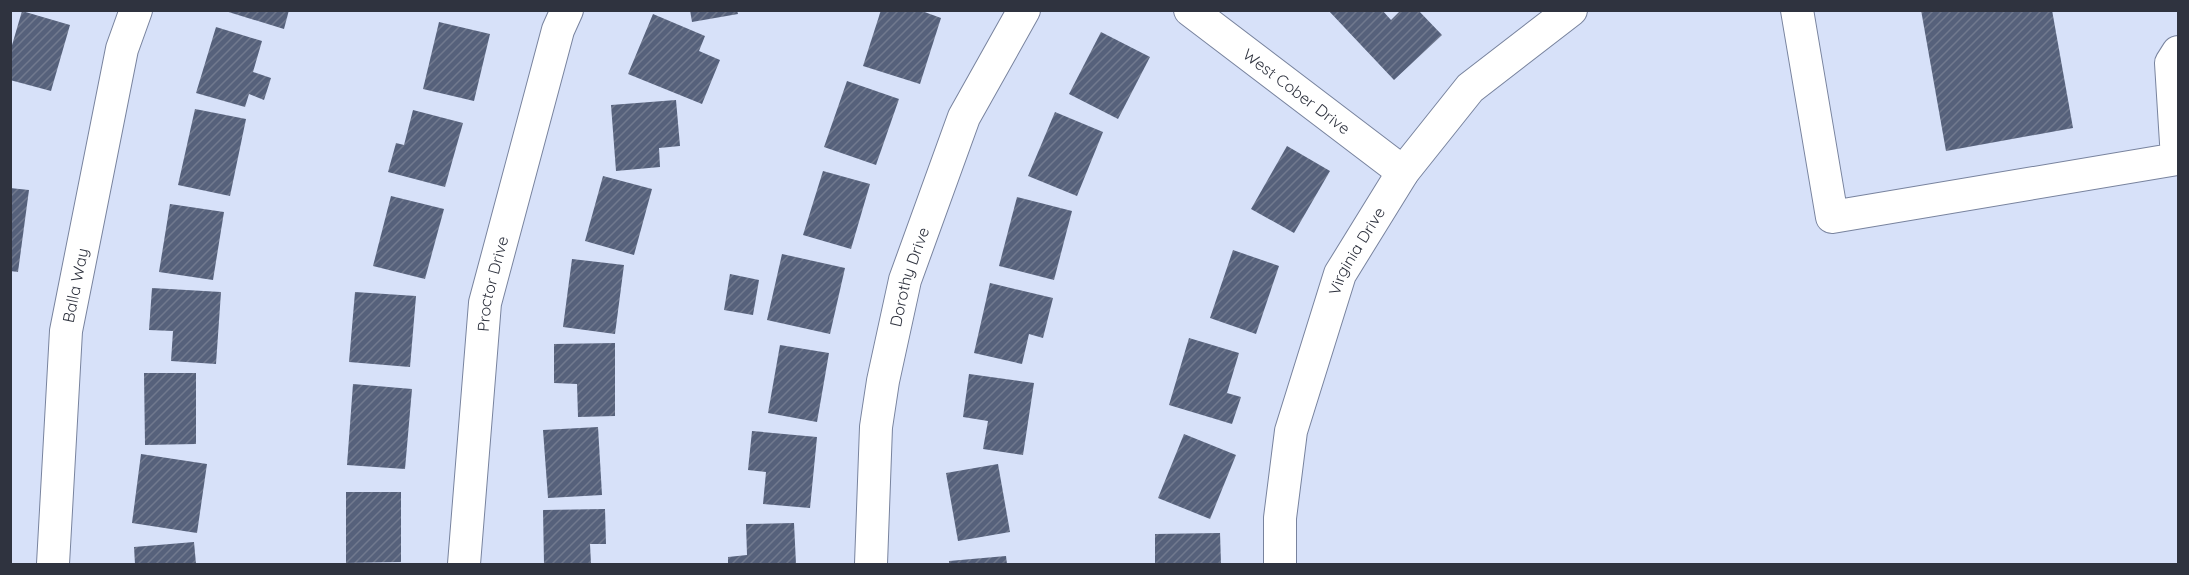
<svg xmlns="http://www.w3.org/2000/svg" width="2189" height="575" font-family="Quicksand,sans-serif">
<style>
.building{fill:url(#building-hatch)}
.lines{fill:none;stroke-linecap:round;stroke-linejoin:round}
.minor-casing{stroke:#78839e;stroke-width:34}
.minor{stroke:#fff;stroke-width:32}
.labels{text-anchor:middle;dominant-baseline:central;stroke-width:6;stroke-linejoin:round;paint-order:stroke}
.street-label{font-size:16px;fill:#2f333f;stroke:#d7e1f9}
</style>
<defs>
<pattern id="building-hatch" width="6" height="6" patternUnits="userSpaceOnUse" patternTransform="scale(1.5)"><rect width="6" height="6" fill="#56617b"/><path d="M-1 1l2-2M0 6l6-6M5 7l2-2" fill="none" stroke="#71798e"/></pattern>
</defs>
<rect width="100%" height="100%" fill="#d7e1f9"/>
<g class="building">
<polygon points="222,10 289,10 284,29"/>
<polygon points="690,10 737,10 738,14 692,22"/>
<polygon points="881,10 919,10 941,18 920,84 863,66"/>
<polygon points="1328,10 1382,10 1391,20 1401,10 1418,10 1442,35 1394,80"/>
<polygon points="1921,10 2052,10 2073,128 1946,151"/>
<polygon points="22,11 70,25 51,91 10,80 10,52"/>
<polygon points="653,14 705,36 699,51 720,60 702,104 628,74"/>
<polygon points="439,22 490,34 474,101 423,89"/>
<polygon points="216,27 262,41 253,72 271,78 264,100 249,94 245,107 196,93"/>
<polygon points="1101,32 1150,57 1118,119 1069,94"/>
<polygon points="847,81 899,99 876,165 824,147"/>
<polygon points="676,100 680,146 659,148 660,167 616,171 611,105"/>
<polygon points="195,109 246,119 230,196 178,185"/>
<polygon points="413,110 463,123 445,187 388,172 396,143 404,145"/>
<polygon points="1055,112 1103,132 1077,196 1028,176"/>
<polygon points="1287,146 1330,171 1294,233 1251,209"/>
<polygon points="823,171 870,184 851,249 803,235"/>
<polygon points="603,176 652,189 634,255 585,241"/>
<polygon points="10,188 29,190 18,272 10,271"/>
<polygon points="391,196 444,209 425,279 373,266"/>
<polygon points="1017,197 1072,211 1054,280 999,266"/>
<polygon points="170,204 224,212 213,280 159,272"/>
<polygon points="1233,250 1279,266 1256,334 1210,318"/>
<polygon points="782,254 845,268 830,334 767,320"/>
<polygon points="572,259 624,265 615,334 563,327"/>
<polygon points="730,274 759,280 753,315 724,310"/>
<polygon points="990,283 1053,298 1043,338 1029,334 1022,364 974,353"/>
<polygon points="152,288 221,292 216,364 171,361 173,331 149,330"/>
<polygon points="355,292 416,296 410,367 349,362"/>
<polygon points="1189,338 1239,353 1227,393 1241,397 1232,424 1169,405"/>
<polygon points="615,343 615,416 578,417 577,384 554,383 554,344"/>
<polygon points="780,345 829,353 817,422 768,413"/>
<polygon points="144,373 196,373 196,444 145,445"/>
<polygon points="969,374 1034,383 1023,455 983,449 988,421 963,417"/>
<polygon points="353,384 412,389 405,469 347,465"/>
<polygon points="598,427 602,495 548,498 543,430"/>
<polygon points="752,431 817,437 810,508 763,504 766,472 748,470"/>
<polygon points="1184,434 1236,455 1210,519 1158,498"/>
<polygon points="141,454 207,464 197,533 132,523"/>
<polygon points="998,464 1010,532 958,541 946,473"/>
<polygon points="346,492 401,492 401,562 346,563"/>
<polygon points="605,509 606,544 590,544 591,564 544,564 543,510"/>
<polygon points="794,523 796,564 728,564 728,557 747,555 746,524"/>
<polygon points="1220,533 1221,564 1155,564 1155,534"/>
<polygon points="194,542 196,564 135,564 134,547"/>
<polygon points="1006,556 1007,564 949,564 949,561"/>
</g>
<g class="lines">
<defs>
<g id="minor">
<path id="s1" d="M1190 10 1403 172"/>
<polyline points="1797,10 1832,217 2177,159 2171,63 2178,52"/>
<path id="s2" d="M53 564 66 331 122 49 136 10"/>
<path id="s3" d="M464 564 485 303 558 30 567 10"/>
<path id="s4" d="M871 564 876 427 883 381 905 280 964 117 1024 10"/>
<path id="s5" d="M1280 564V518L1291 431 1340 274 1403 172 1470 88 1571 10"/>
</g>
</defs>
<use href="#minor" class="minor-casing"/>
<use href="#minor" class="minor"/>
</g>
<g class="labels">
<g class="street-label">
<text stroke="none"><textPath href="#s1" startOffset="134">West Cober Drive</textPath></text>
<text stroke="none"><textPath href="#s5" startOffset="326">Virginia Drive</textPath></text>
<text stroke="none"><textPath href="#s4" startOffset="291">Dorothy Drive</textPath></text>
<text stroke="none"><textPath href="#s3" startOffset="282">Proctor Drive</textPath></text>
<text stroke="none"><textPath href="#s2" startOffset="280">Balla Way</textPath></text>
</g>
</g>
<rect width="2189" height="575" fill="none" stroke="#2f333f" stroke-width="24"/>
</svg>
